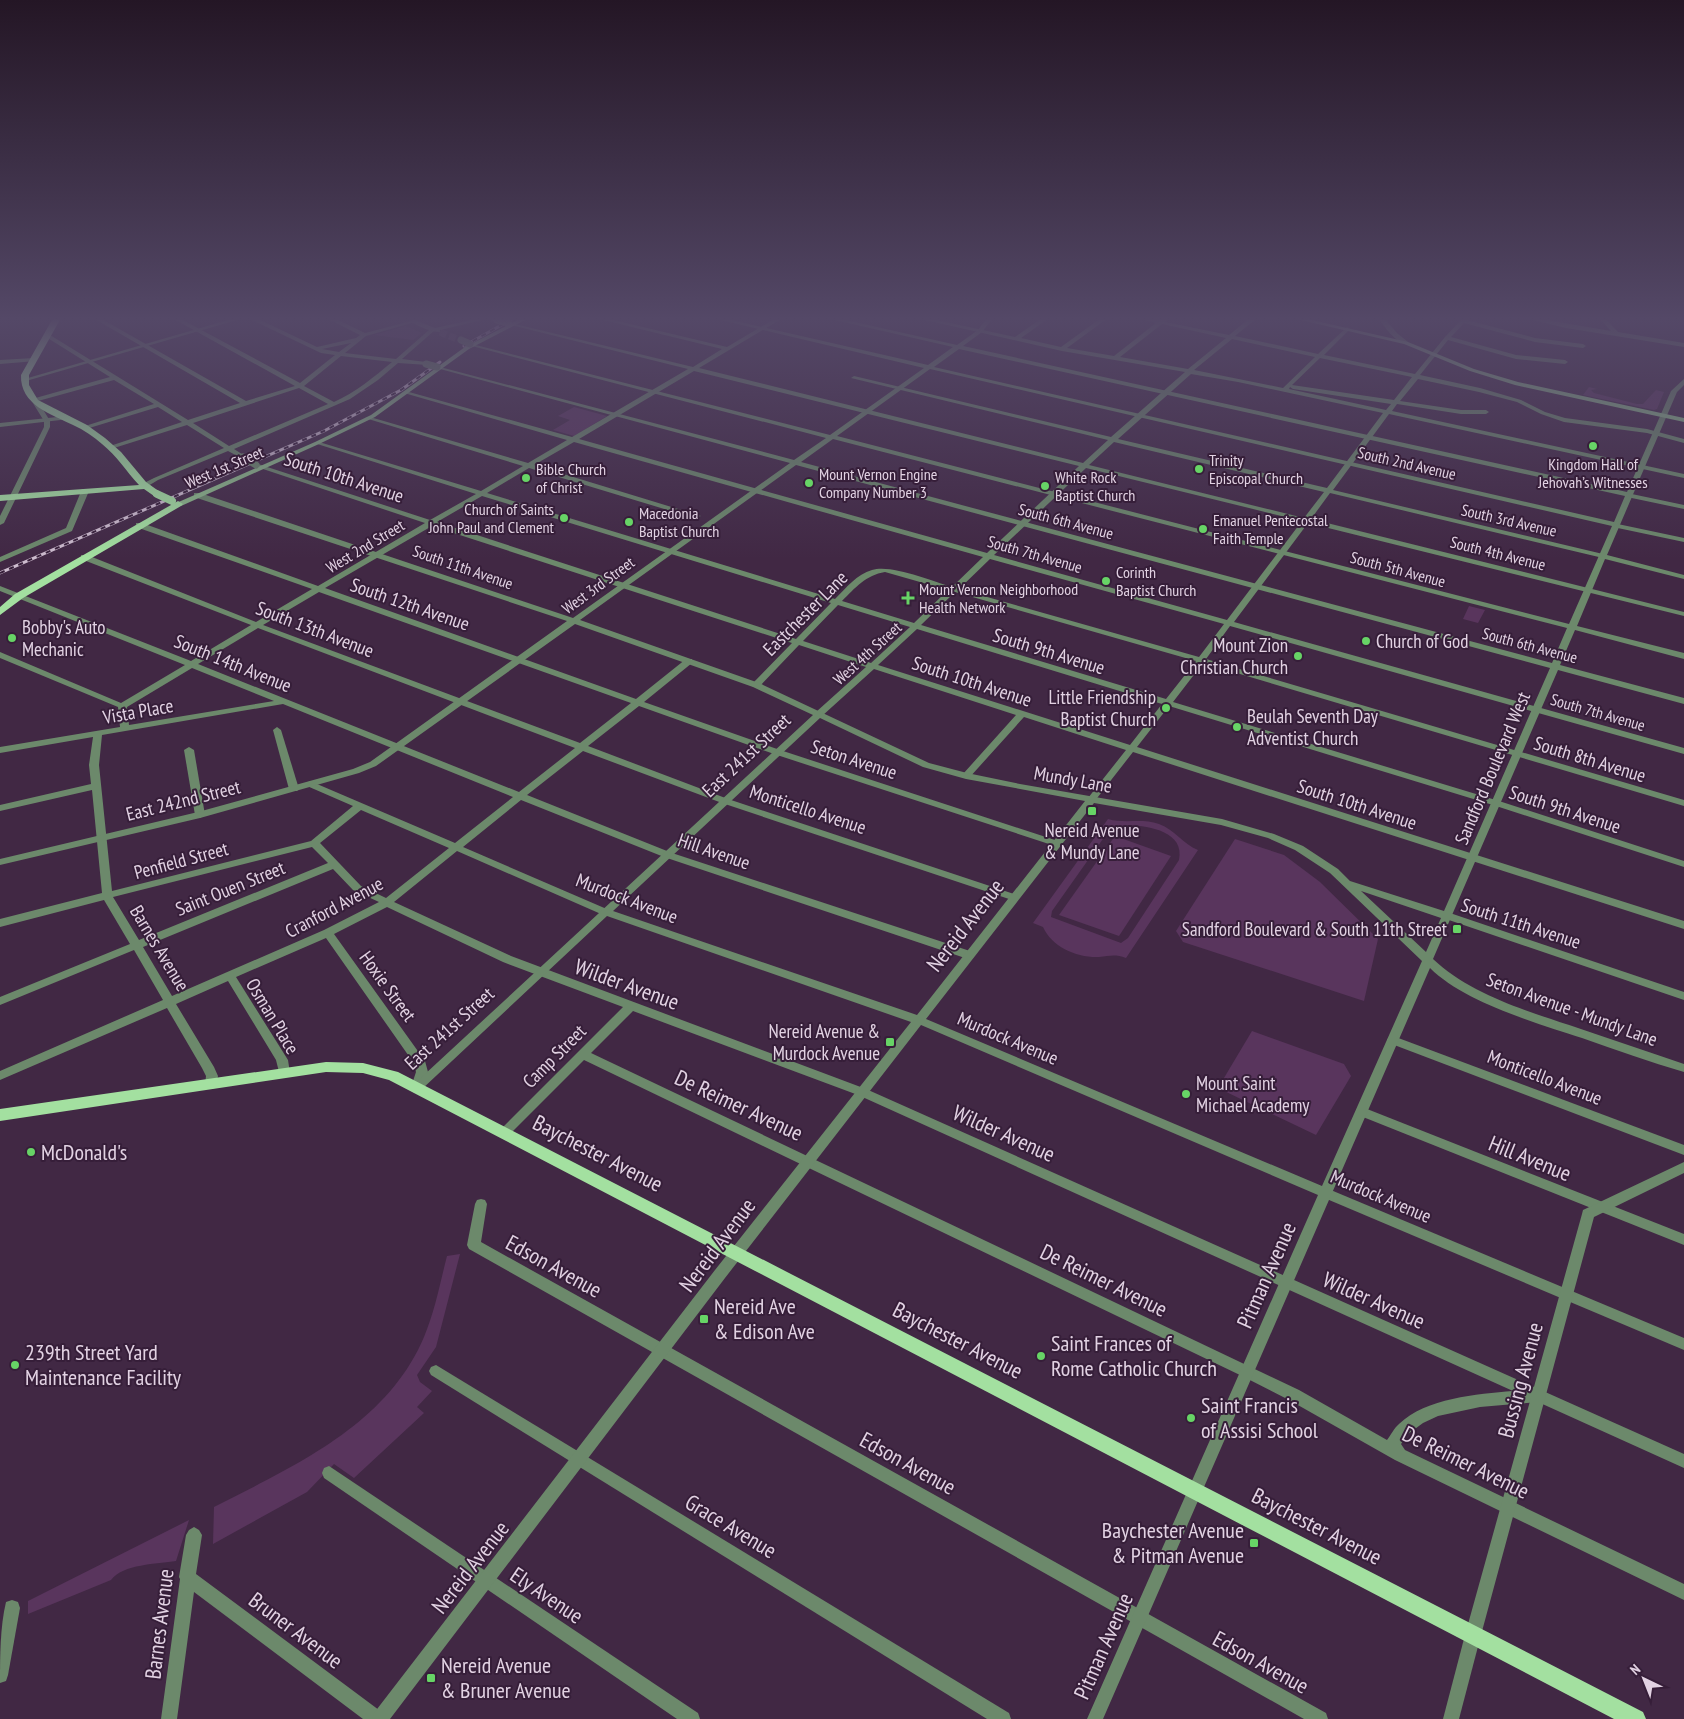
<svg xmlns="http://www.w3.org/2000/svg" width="1684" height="1719" font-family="'PT Sans Narrow',sans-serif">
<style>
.green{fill:#59355d;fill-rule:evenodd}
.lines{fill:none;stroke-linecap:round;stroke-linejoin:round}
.tertiary-tunnel{stroke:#59425c;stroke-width:7;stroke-dasharray:7 3;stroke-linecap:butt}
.minor{fill:#6c896b;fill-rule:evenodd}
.tertiary{fill:#6c896b;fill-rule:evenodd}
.secondary{fill:#8cba89;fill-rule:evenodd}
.primary{fill:#a3e0a0;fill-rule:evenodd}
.rail-casing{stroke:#cdbcce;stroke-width:3}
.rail{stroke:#361e39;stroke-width:2;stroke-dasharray:5;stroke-linecap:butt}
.minor-bridge{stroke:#6c896b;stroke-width:7}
.tertiary-bridge{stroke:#6c896b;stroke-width:7}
.secondary-bridge{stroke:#8cba89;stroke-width:7}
.primary-bridge{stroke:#a3e0a0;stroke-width:8}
.poi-dot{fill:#67d466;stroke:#361e39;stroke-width:2}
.labels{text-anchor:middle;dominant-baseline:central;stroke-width:4;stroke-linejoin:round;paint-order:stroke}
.far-poi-label{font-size:16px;fill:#e2d2e3;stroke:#361e39;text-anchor:start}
.far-street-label{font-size:16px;fill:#e2d2e3;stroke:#361e39}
.street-label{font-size:19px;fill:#e2d2e3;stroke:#361e39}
.poi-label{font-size:19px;fill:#e2d2e3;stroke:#361e39;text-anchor:start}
.near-street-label{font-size:22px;fill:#e2d2e3;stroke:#361e39}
.near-poi-label{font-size:22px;fill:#e2d2e3;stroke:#361e39;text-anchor:start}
</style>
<rect width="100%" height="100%" fill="#412844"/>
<g class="green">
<polygon points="406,326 422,333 413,340 374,335"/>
<polygon points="1589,387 1597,389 1591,390 1594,393 1637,404 1643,404 1656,390 1664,392 1657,409 1654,410 1583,395"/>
<polygon points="574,407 607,416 574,436 553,430 570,420 558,416"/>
<polygon points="1469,606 1485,610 1478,623 1463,619"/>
<path d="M1108 819C1125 824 1142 818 1159 824 1175 830 1183 844 1198 850L1126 958C1115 954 1110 956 1099 957 1077 958 1052 947 1043 927L1033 923ZM1129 825C1150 826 1185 832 1179 860L1128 938 1121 943 1051 917 1052 911 1105 836 1113 830Z"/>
<polygon points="1115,836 1171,856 1119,936 1059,915"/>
<polygon points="1235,839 1284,855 1320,882 1378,939 1364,1001 1183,942 1176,931"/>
<polygon points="1252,1031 1344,1064 1351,1076 1316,1135 1218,1088"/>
<path d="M460 1254 436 1347 417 1375 420 1382 432 1391 417 1407 424 1413 354 1478 334 1464 307 1492 213 1544 214 1507C294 1466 387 1425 424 1337 435 1311 440 1283 447 1256Z"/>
<path d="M189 1520 176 1561C157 1564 123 1564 111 1580L28 1614V1601Z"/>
</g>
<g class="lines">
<polyline class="tertiary-tunnel" points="440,332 457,339"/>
<g class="minor">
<path d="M93 318H100L246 401 295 386 172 318H179L300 383 335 355 321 353 248 318H256L317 347 356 338 360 335 326 318H334L365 333 415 320V322L366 336 345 353 396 359 430 329 435 330 402 359 426 362 428 363V365L398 363 378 380 350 399 234 449 245 456V458H241L228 451 158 480 143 489 139 487 140 485 154 478 224 448 187 425 114 448H110V446L182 422 158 407 86 429H82V427L154 404 114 380 38 401 50 421V427L4 523 0 525V516L44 427V421L31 400 32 399 110 377 46 337V335H50L188 420 240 403ZM351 343 339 352 322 349ZM341 356 392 362C374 377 356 392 334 402L304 386ZM299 388 328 404 229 446 193 423Z"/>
<path d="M595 318H605L727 347 776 318H783L699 368 1083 463 1108 440 851 378 854 376 1111 437 1185 372 1062 351 916 318H927L1015 337 1042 318H1049L1021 338 1061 347 1101 318H1108L1067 348 1114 356 1156 323 1137 318 1160 320 1164 318 1167 320 1165 322 1229 335 1250 318H1257L1235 336 1318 354 1347 327 1350 329 1324 355 1415 374 1445 337 1461 320 1463 318H1469L1467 320 1535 338 1583 344 1586 346 1583 348 1535 342 1464 323 1451 337 1516 355 1565 360 1568 362 1565 364 1516 359 1448 340 1420 375 1480 388 1521 400 1545 412 1565 418 1647 429 1684 439V443L1647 433 1564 422 1541 414 1517 402 1479 392 1418 379 1400 401 1461 410H1486L1489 412 1486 414H1461L1397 404 1392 411 1684 474V478L1389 414 1333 490 1603 554 1607 556 1603 558 1330 493 1311 519 1684 612V616L1308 523 1234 622 1684 748V754L1230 626 1206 659 1684 800V806L1203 663 1173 702 1499 801 1684 861V867L1493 805 1169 706 1137 747 1684 921V929L1133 752 1094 802H1088L1086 800 1088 798 1126 750 1024 717 969 778H963L961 776 963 774 1016 715 874 669 822 716H816L815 714 816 712 866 667 799 645 759 687H753L752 685 753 683 792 643 432 526 325 588 636 699 686 659H692V663L644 702 780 750 1058 841 1060 843 1058 845H1052L774 754 639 706 588 746 728 799 1017 895 1018 897 1017 899H1009L722 803 583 751 527 795 672 853 973 952 974 955 973 958H965L664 857 521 800 463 847 609 910 610 912 609 914H601L457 851 394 902 511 956 866 1089 1684 1454V1468L1538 1402 1480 1407 1438 1416 1423 1423 1408 1434 1401 1444 1405 1450 1684 1584V1600L1395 1460 1289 1400 1242 1376 584 1060 508 1136 504 1138 500 1136 498 1133 500 1130 623 1007 503 962 387 907 334 934 425 1061 428 1072 421 1090 417 1091 413 1090 411 1087 416 1072 413 1062 326 938 236 977 288 1060 290 1073 288 1076 284 1077 280 1076 276 1060 228 981 176 1004 214 1067 218 1076 215 1088 211 1089 207 1088 205 1085 206 1076 202 1068 167 1008 0 1080V1071L163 1000 134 950 0 1005V997L130 944 104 900 0 927V919L102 893 92 790 0 811V805L91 784 89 765 93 737 0 753V747L120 727 118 707 0 658V652L121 703 185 665 0 591V586L191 661 251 625 81 559V555H87L256 622 312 589 136 527V523H142L318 586 425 523 254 466V464H258L430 520 476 494 314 443 319 442 481 491 523 466 365 418 370 417 528 463 567 440 404 393 409 392 572 437 688 369 511 325V323L693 367 722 349ZM1162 324 1226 338 1188 369 1120 357ZM1232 339 1315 357 1283 388 1194 370ZM1320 358 1412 377 1394 400 1292 385ZM694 371 1079 466 987 553 579 439ZM1191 374 1238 382 1383 413 1327 488 1118 439ZM1290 387 1293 389 1391 404 1386 410 1289 389ZM574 442 983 557 952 587C932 581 891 564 872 570 857 574 846 588 835 599L487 493 529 468 694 518 701 516 534 465ZM1114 442 1324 492 1304 518 1089 465ZM1086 468 1302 521 1227 620 994 555ZM482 496 831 603 796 639 437 522ZM990 559 1224 624 1199 657 959 589ZM885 572 948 590 914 623 842 601C855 588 866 575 885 572ZM319 592 631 703 580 743 263 625ZM955 592 1196 661 1166 699 921 625ZM838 605 910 627 871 663 803 641ZM258 628 575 748 519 792 198 664ZM917 629 1162 704 1130 745 878 665ZM192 668 274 701 129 725 127 707ZM283 704 513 797 455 843 310 781 305 784 307 786 353 806 311 841 112 891 99 765 102 735ZM361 810 449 848 386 898 361 886 320 843ZM312 847 328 863 139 940 113 897ZM333 869 353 890 379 902 324 930 172 996 143 947ZM633 1011 858 1095 1513 1391C1477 1394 1426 1398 1399 1424 1394 1428 1391 1435 1387 1440L1299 1390 591 1053Z"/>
<path d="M1378 318H1384L1397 333 1408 342V344C1396 344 1385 327 1378 318Z"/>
<polygon points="1524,318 1535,318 1611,331 1599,318 1605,318 1618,332 1684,343 1684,347 1566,328"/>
<polygon points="34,358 37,360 36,361 0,364 0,360"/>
<polygon points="82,489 89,491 72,531 0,562 0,557 66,528"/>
<polygon points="1627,493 1684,505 1684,509 1627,497"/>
<polygon points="1613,523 1684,538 1684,542 1613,527"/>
<polygon points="277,727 281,730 299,789 297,791 291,791 289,789 273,730"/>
<polygon points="189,747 194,750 205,815 200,818 195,815 184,750"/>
<polygon points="1447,912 1684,992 1684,1000 1443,918 1442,916"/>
<polygon points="1393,1036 1684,1145 1684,1155 1389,1043 1387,1040 1389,1037"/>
<polygon points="1362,1107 1684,1234 1684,1245 1358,1115 1356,1112 1358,1109"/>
<polygon points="1326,1188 1684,1338 1684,1350 1322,1197 1320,1193 1322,1189"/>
<polygon points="481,1199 485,1200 487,1204 481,1242 1326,1713 1328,1719 1304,1719 469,1249 467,1245 475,1204 477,1200"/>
<polygon points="436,1365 1009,1713 1011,1719 987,1719 431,1375 429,1371 431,1367"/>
<polygon points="329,1466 698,1713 700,1719 677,1719 324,1478 322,1473 324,1468"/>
<polygon points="194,1527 199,1530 202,1535 196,1574 383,1713 385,1719 363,1719 194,1592 177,1719 161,1719 180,1579 179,1577 186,1535 189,1530"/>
<path d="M12 1600 18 1602 20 1608 8 1675 6 1681 0 1683C0 1657 0 1627 6 1602Z"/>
<polygon points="1473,1627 1479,1629 1481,1635 1459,1719 1443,1719 1465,1635 1467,1629"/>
</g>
<g class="tertiary">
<polygon points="235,318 244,318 26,381 21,380"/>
<path d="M480 318H491L440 330V332C431 332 419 327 410 321L415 320 435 328Z"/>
<path d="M712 318H723L928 365 953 347 826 318H837L957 345 978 330 987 318H993L982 332 963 346 1627 492 1671 391 1684 379V385L1677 392 1607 555 1684 575V579L1605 559 1577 626 1684 653V659L1575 630 1560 665 1684 698V704L1558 670 1433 959C1471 995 1530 1012 1578 1028 1613 1040 1649 1052 1684 1064V1072C1650 1062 1616 1050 1582 1038 1536 1023 1464 1002 1430 968L1103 1719H1087L1318 1195 921 1025 725 1278 390 1719H372L374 1713 715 1270 911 1022 607 916 421 1090 417 1091 413 1090 411 1087 813 715 753 687 575 624 376 766 359 773 200 818 0 865V859L198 812 353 769 370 762 567 621 194 497V493H200L573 618 790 463 440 369V367L794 460 826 438 468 345V343L830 435 924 368ZM959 349 1625 496 1614 522 934 367ZM930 369 1612 526 1569 624 837 436ZM833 439 1567 628 1552 663 801 462ZM796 465 1550 668 1444 911 1350 881 1338 869 1303 846 1274 834 1222 819 1020 784 967 773 929 763 759 683 580 620ZM820 718 923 767 966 779 1085 801 917 1015 613 911ZM1094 803 1221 825 1268 838 1295 850 1330 873 1422 961 1322 1186 926 1019ZM1361 891 1441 918 1426 952Z"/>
<polygon points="67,416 70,418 69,419 0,427 0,423"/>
<polygon points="1684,1162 1684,1173 1594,1217 1481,1635 1479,1641 1473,1643 1467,1641 1465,1635 1582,1214 1583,1210"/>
</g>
<g class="secondary">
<polygon points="484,318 496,318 500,320 497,322"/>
<polygon points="522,318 529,318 469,349 375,417 319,444 181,506 174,504 315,442 371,415 465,347"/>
<polygon points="1292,318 1303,318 1408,342 1474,369 1518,382 1684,418 1684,422 1515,385 1470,371 1404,344"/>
</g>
<g class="primary">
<path d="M53 318H61L29 375V385L38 400 87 425 105 438 121 452 146 482 160 492V496H154L144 489 0 501V495L139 485C126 471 117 456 102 444 94 437 84 430 73 425 51 414 20 405 21 375Z"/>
<polygon points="178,501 183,504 181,506 23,598 0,615 0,607 15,594"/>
<polygon points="326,1062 363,1063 398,1072 1643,1712 1646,1719 1614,1719 389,1080 363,1073 326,1072 0,1121 0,1109"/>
</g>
<defs>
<g id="rail">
<polyline points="464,346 514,318"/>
<polyline points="0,573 324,431 401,390 440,362"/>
</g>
</defs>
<use href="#rail" class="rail-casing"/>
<use href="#rail" class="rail"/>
<g class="minor-bridge">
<polyline points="426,364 437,367"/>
<polyline points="243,457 256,465"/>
</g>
<polyline class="tertiary-bridge" points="461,340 470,344"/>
<polyline class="secondary-bridge" points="497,320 509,323"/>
<polyline class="primary-bridge" points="157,494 172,501"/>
</g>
<linearGradient id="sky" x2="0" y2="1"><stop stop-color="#241625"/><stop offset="0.57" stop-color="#544867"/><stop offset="1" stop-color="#544867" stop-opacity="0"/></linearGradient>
<rect width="1684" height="559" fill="url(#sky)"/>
<g class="poi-dot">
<circle cx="1593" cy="446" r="5"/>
<circle cx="1199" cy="469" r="5"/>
<circle cx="526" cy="478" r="5"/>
<circle cx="809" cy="483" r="5"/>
<circle cx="1045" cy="486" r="5"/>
<circle cx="564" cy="518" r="5"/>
<circle cx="629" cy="522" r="5"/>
<circle cx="1203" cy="529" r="5"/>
<circle cx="1106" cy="581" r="5"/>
<path d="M905.5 590.5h5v5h5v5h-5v5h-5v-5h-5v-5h5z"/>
<circle cx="12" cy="638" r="5"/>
<circle cx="1366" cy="641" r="5"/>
<circle cx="1298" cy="656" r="5"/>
<circle cx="1166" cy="708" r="5"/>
<circle cx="1237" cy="727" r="5"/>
<rect x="1087" y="806" width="10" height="10" rx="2.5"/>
<rect x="1452" y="924" width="10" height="10" rx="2.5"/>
<rect x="885" y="1037" width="10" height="10" rx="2.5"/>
<circle cx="1186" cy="1094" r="5"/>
<circle cx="31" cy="1152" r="5"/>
<rect x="699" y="1314" width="10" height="10" rx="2.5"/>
<circle cx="1041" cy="1356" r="5"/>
<circle cx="15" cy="1365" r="5"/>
<circle cx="1191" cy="1418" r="5"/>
<rect x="1249" y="1538" width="10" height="10" rx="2.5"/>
<rect x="426" y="1673" width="10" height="10" rx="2.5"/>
</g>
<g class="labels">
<g class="far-poi-label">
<text x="1209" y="460">Trinity<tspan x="1209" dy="18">Episcopal Church</tspan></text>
<text x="1593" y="464" text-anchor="middle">Kingdom Hall of<tspan x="1593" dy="18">Jehovah’s Witnesses</tspan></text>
<text x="536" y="469">Bible Church<tspan x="536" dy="18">of Christ</tspan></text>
<text x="819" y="474">Mount Vernon Engine<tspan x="819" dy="18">Company Number 3</tspan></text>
<text x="1055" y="477">White Rock<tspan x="1055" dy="18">Baptist Church</tspan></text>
<text x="554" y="509" text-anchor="end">Church of Saints<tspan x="554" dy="18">John Paul and Clement</tspan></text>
<text x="639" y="513">Macedonia<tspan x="639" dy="18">Baptist Church</tspan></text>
<text x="1213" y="520">Emanuel Pentecostal<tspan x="1213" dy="18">Faith Temple</tspan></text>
<text x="1116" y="572">Corinth<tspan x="1116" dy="18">Baptist Church</tspan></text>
<text x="919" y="589">Mount Vernon Neighborhood<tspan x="919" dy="18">Health Network</tspan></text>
</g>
<g class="far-street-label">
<text transform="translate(1407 463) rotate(13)">South 2nd Avenue</text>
<text transform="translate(224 467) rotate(-23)">West 1st Street</text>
<text transform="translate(1509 520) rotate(13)">South 3rd Avenue</text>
<text transform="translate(1066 521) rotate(15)">South 6th Avenue</text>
<text transform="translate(365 546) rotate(-31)">West 2nd Street</text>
<text transform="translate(1498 553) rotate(14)">South 4th Avenue</text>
<text transform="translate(1035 554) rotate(16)">South 7th Avenue</text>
<text transform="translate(463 567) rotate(19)">South 11th Avenue</text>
<text transform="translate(1398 569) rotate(15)">South 5th Avenue</text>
<text transform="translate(598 585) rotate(-36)">West 3rd Street</text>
<text transform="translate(1530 645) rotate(15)">South 6th Avenue</text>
<text transform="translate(867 653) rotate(-42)">West 4th Street</text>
<text transform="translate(1598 712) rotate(16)">South 7th Avenue</text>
</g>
<g class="street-label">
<text transform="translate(344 477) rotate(18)">South 10th Avenue</text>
<text transform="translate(410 604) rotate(19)">South 12th Avenue</text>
<text transform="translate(805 613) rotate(-45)">Eastchester Lane</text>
<text transform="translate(315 629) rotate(21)">South 13th Avenue</text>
<text transform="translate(1049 651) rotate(17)">South 9th Avenue</text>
<text transform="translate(233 663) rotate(22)">South 14th Avenue</text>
<text transform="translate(972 681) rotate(18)">South 10th Avenue</text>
<text transform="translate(138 711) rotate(-10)">Vista Place</text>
<text transform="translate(746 755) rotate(-43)">East 241st Street</text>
<text transform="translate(854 759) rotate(18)">Seton Avenue</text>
<text transform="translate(1590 759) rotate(17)">South 8th Avenue</text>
<text transform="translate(1492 768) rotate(-67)">Sandford Boulevard West</text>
<text transform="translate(1073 779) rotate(10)">Mundy Lane</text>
<text transform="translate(183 800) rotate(-14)">East 242nd Street</text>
<text transform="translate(1357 804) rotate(18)">South 10th Avenue</text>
<text transform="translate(808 809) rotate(18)">Monticello Avenue</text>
<text transform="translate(1565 809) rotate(18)">South 9th Avenue</text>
<text transform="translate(714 851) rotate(19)">Hill Avenue</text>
<text transform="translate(181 860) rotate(-15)">Penfield Street</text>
<text transform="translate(230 888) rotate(-22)">Saint Ouen Street</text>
<text transform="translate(627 898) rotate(21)">Murdock Avenue</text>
<text transform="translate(334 907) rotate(-28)">Cranford Avenue</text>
<text transform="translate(1521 923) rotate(18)">South 11th Avenue</text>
<text transform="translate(160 948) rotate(59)">Barnes Avenue</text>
<text transform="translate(388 986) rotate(54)">Hoxie Street</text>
<text transform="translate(1572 1009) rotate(20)">Seton Avenue - Mundy Lane</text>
<text transform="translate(273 1016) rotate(59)">Osman Place</text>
<text transform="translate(449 1028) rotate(-42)">East 241st Street</text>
<text transform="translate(1008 1038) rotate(23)">Murdock Avenue</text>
<text transform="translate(554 1056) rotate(-45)">Camp Street</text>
<text transform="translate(1545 1077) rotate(21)">Monticello Avenue</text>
<text transform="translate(1381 1196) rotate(23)">Murdock Avenue</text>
</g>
<g class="poi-label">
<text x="22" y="627">Bobby's Auto<tspan x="22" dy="22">Mechanic</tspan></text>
<text x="1376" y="641">Church of God</text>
<text x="1288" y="645" text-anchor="end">Mount Zion<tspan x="1288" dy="22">Christian Church</tspan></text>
<text x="1156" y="697" text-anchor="end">Little Friendship<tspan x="1156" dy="22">Baptist Church</tspan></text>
<text x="1247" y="716">Beulah Seventh Day<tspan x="1247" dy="22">Adventist Church</tspan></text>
<text x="1092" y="830" text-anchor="middle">Nereid Avenue<tspan x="1092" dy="22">&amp; Mundy Lane</tspan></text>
<text x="1447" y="929" text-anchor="end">Sandford Boulevard &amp; South 11th Street</text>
<text x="880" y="1031" text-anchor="end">Nereid Avenue &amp;<tspan x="880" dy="22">Murdock Avenue</tspan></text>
<text x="1196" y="1083">Mount Saint<tspan x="1196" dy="22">Michael Academy</tspan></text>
</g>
<g class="near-street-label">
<text transform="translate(965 925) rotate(-52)">Nereid Avenue</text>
<text transform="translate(627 984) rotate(20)">Wilder Avenue</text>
<text transform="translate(739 1105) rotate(25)">De Reimer Avenue</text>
<text transform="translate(1004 1133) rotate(24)">Wilder Avenue</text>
<text transform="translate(598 1153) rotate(27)">Baychester Avenue</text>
<text transform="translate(1530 1158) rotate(22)">Hill Avenue</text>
<text transform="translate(717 1245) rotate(-53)">Nereid Avenue</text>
<text transform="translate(554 1266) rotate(29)">Edson Avenue</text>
<text transform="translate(1266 1275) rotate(-66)">Pitman Avenue</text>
<text transform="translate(1104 1280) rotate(26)">De Reimer Avenue</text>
<text transform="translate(1374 1300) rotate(24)">Wilder Avenue</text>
<text transform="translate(958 1340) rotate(27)">Baychester Avenue</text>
<text transform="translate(1520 1380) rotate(-75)">Bussing Avenue</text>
<text transform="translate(1466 1462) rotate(26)">De Reimer Avenue</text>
<text transform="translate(908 1463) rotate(29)">Edson Avenue</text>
<text transform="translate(731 1526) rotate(31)">Grace Avenue</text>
<text transform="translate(1317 1526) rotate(27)">Baychester Avenue</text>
<text transform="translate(470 1567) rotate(-52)">Nereid Avenue</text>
<text transform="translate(547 1595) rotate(34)">Ely Avenue</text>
<text transform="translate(159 1624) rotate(-83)">Barnes Avenue</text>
<text transform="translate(296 1630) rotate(37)">Bruner Avenue</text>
<text transform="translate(1103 1646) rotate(-66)">Pitman Avenue</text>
<text transform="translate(1261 1662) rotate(29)">Edson Avenue</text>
</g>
<g class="near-poi-label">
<text x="41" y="1152">McDonald's</text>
<text x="714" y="1306">Nereid Ave<tspan x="714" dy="25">&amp; Edison Ave</tspan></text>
<text x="1051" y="1343">Saint Frances of<tspan x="1051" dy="25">Rome Catholic Church</tspan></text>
<text x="25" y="1352">239th Street Yard<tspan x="25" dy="25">Maintenance Facility</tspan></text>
<text x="1201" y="1405">Saint Francis<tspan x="1201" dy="25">of Assisi School</tspan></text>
<text x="1244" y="1530" text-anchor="end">Baychester Avenue<tspan x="1244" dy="25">&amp; Pitman Avenue</tspan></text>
<text x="441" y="1665">Nereid Avenue<tspan x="441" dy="25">&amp; Bruner Avenue</tspan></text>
</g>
</g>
<g transform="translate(1644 1679) rotate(317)" stroke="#361e39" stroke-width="4" paint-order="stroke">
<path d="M0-4L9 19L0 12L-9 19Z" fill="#e2d2e3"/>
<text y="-8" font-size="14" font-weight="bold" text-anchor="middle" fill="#e2d2e3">N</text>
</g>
</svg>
